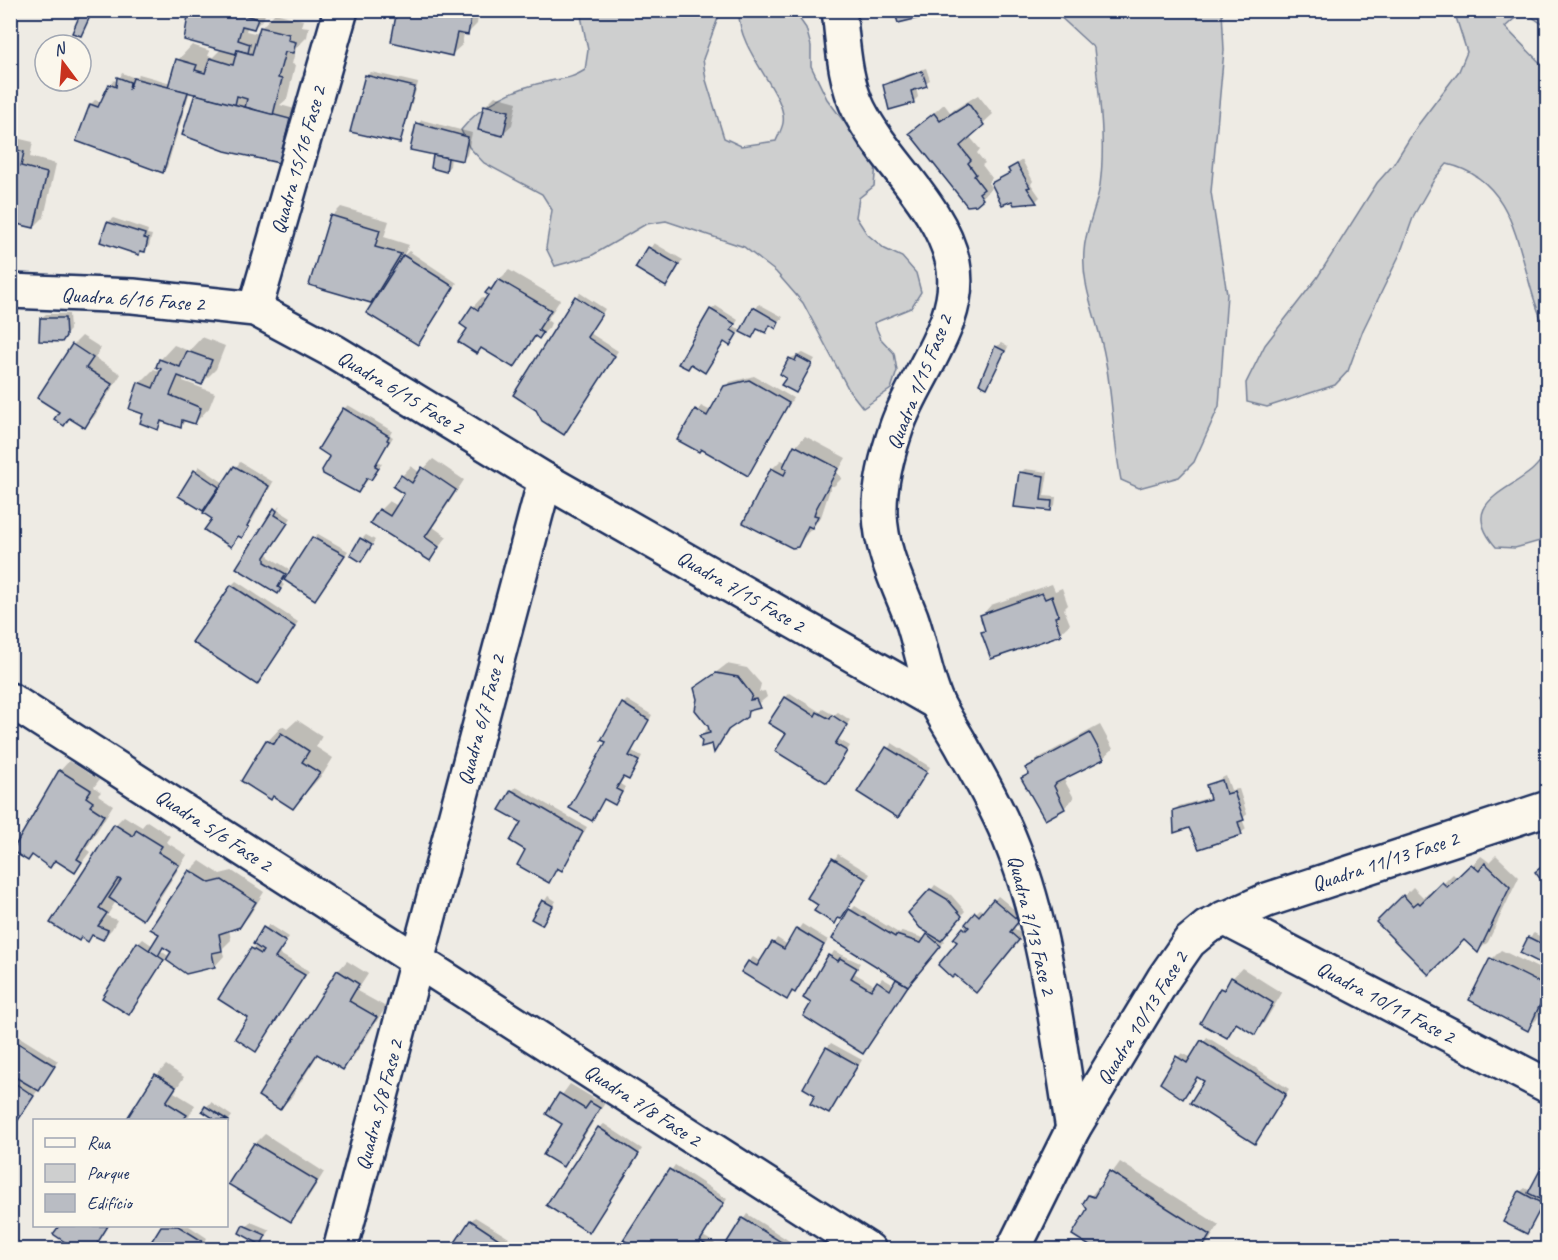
<svg xmlns="http://www.w3.org/2000/svg" width="1558" height="1260" font-family="Caveat,sans-serif">
<style>
.green{fill:#cecfcf;stroke:#747f96;stroke-width:1.5}
.shadow{fill:#0003;fill-rule:evenodd}
.building{fill:#b9bcc3;stroke:#1b2f5e;stroke-width:1.5}
.lines{fill:none;stroke-linecap:round;stroke-linejoin:round}
.minor-casing{stroke:#1b2f5e;stroke-width:38}
.minor{stroke:#fbf7ec;stroke-width:33}
.labels{text-anchor:middle;dominant-baseline:central;stroke-width:5;stroke-linejoin:round;paint-order:stroke}
.street-label{font-size:21px;fill:#1b2f5e;stroke:#fbf7ec}
</style>
<rect width="100%" height="100%" fill="#eeebe4"/>
<filter id="ink" filterUnits="userSpaceOnUse"><feTurbulence type="fractalNoise" baseFrequency=".0167" numOctaves="2"/><feDisplacementMap in="SourceGraphic" scale="12" xChannelSelector="R" yChannelSelector="G"/><feConvolveMatrix kernelMatrix="1 2 1 2 8 2 1 2 1" color-interpolation-filters="sRGB"/></filter>
<g filter="url(#ink)">
<g class="green">
<path d="M721 10 703 59 706 80 724 138 741 146 776 141C778 136 782 129 783 123 788 94 737 52 739 11H794L806 28 811 46V66L827 99 876 164 874 186 859 198 856 217 867 234 885 249 902 257 916 273 921 292 911 308 874 323 881 339 894 353 897 371 891 389 863 408 849 390 803 303 776 272 744 247 666 221 646 224 591 256 555 266 546 248 552 210 542 194 484 163 469 147 461 130C482 103 517 87 550 81 566 78 570 79 585 70L588 50 580 11Z"/>
<path d="M1043 11H1222L1224 50 1211 192 1227 294 1219 406 1194 462 1179 477 1139 488 1121 480C1113 440 1113 398 1105 358 1099 322 1081 289 1084 251 1085 229 1097 207 1100 185 1106 139 1099 94 1094 48L1056 13Z"/>
<path d="M1454 11H1547V27L1523 11 1505 27 1547 70V331C1516 273 1526 182 1447 164L1435 178 1414 215 1400 254 1363 330 1348 371 1335 385 1267 407 1247 402 1246 383 1265 345 1317 278 1377 183 1393 165 1418 125 1459 71 1467 52Z"/>
<path d="M1547 453V539L1515 548 1496 547C1459 504 1503 494 1531 471 1537 466 1542 459 1547 453Z"/>
</g>
<g class="shadow">
<polygon points="84,10 94,10 81,34"/>
<polygon points="191,10 266,10 264,18 254,28 248,26 246,31 259,34 261,28 275,13 303,20 301,26 309,27 307,37 296,48 292,64 295,65 287,99 280,105 299,110 288,152 278,162 197,93 190,91 167,167 163,171 91,104 95,100 101,102 110,85 114,80 118,82 122,73 135,78 139,74 171,83 178,60 192,45 210,51 208,56 213,57 222,48"/>
<polygon points="398,10 479,10 477,24 467,34 464,33 462,45 452,54"/>
<polygon points="926,68 930,80 916,88 918,97 914,101 890,108 885,86 889,81"/>
<polygon points="371,72 418,83 402,137 398,141 366,76"/>
<polygon points="978,95 993,114 969,136 980,149 977,153 985,163 982,165 992,178 988,183 992,188 975,204 911,133 944,104 950,112"/>
<polygon points="495,96 517,102 512,125 502,134 485,106"/>
<polygon points="422,120 472,133 467,155 462,160 451,157 450,166 446,170 432,167 434,154 418,124"/>
<polygon points="16,138 33,142 30,157 56,164 44,217 34,227 21,224 15,230 12,229 10,234 10,144"/>
<polygon points="1022,160 1033,181 1031,184 1040,197 1036,201 1015,204 992,184 1011,172 1009,169"/>
<polygon points="341,207 389,221 384,237 409,245 403,256 409,251 457,283 418,343 379,295 370,302 332,216"/>
<polygon points="113,218 148,230 147,234 152,235 149,246 139,253 102,241 108,222"/>
<polygon points="654,243 683,260 666,285 637,267"/>
<polygon points="509,270 560,300 547,320 551,323 549,328 539,337 537,336 514,366 482,347 477,352 469,328 473,307 482,297 486,300 490,289"/>
<polygon points="580,293 605,309 590,333 618,351 564,433 576,297"/>
<polygon points="759,304 783,317 776,327 771,324 765,332 758,328 751,337 740,330 730,344 725,341 705,371 692,363 711,310 716,306 738,320 734,326 742,331"/>
<polygon points="46,314 69,314 70,330 62,340 41,318"/>
<polygon points="82,336 101,348 95,358 121,374 94,417 84,426 71,417 64,424 61,412 73,345"/>
<polygon points="202,337 225,346 216,369 202,383 185,377 183,381 215,393 209,408 195,423 187,420 180,426 165,421 157,428 145,413 140,383 154,369 161,372 160,360 174,345 189,351"/>
<polygon points="10,338 14,338 14,393 10,397"/>
<polygon points="1001,343 1008,347 987,386 996,347"/>
<polygon points="803,353 815,359 795,391 788,377 782,374 791,358"/>
<polygon points="754,376 793,398 748,475 701,448 679,439 701,406 711,411 730,382"/>
<polygon points="348,405 392,431 390,435 393,437 378,461 382,464 358,491 332,456 344,409"/>
<polygon points="805,436 846,458 837,473 842,478 834,486 831,486 821,517 797,546 772,469 781,460 787,462 796,446"/>
<polygon points="433,459 464,480 433,527 447,537 429,559 380,510 389,501 398,506 406,494 402,476 411,466 420,473"/>
<polygon points="240,462 273,482 246,532 242,537 239,535 231,545 214,518 180,495 199,466 224,483"/>
<polygon points="1025,469 1048,472 1044,496 1056,497 1055,505 1050,510 1016,505 1020,473"/>
<polygon points="280,505 278,510 291,518 268,552 269,557 289,569 281,582 284,585 278,592 238,567"/>
<polygon points="318,534 348,551 315,598 314,538"/>
<polygon points="366,535 375,540 361,560 362,539"/>
<polygon points="236,581 298,622 257,683 232,585"/>
<polygon points="1052,584 1055,591 1062,588 1068,605 1064,609 1070,624 1060,633 983,633 986,629 982,615 991,605"/>
<polygon points="727,664 747,668 761,684 759,692 765,691 767,697 734,724 715,750 713,742 702,745 700,736 710,726 696,688"/>
<polygon points="790,693 820,712 823,709 834,715 838,712 850,720 838,739 850,746 827,781 788,733 786,697"/>
<polygon points="627,700 652,715 632,751 642,756 633,774 629,778 625,776 620,784 625,787 619,799 615,803 605,798 592,819 623,704"/>
<polygon points="297,720 322,736 316,747 333,758 323,774 293,807 243,780 268,741 282,726 287,729"/>
<polygon points="1100,725 1113,749 1103,758 1063,778 1074,798 1064,808 1045,818 1023,778 1029,772 1027,768 1037,759"/>
<polygon points="892,743 930,767 898,816 859,792"/>
<polygon points="69,761 99,780 94,787 101,792 98,795 113,805 86,849 90,852 75,871 56,859 50,866 33,854 28,859 60,771"/>
<polygon points="1226,776 1231,790 1239,789 1247,814 1242,819 1246,829 1241,833 1190,826 1175,810 1179,806 1211,797 1208,785"/>
<polygon points="516,787 587,827 566,865 562,869 558,867 549,881 527,849 523,822 512,791"/>
<polygon points="124,816 142,827 147,821 170,836 166,842 187,855 153,909 143,918 116,901 107,916 117,920 112,929 102,939 93,934 88,940 115,825"/>
<polygon points="838,854 870,874 845,913 835,922 820,905 809,898"/>
<polygon points="1496,855 1519,877 1488,942 1478,951 1464,938 1378,922 1413,887 1423,897 1429,893 1431,896 1453,874 1458,879 1481,856 1489,862"/>
<path d="M200 861 220 874 232 871 264 892 249 916 239 926 229 929 231 940 222 949 224 956 215 966 186 972 166 958 129 1013 139 943 143 939 153 946 190 871ZM166 946 174 951 170 957 161 951Z"/>
<polygon points="935,885 951,895 965,911 941,938 945,941 912,980 895,1006 813,1003 805,997 834,951 860,963 854,973 876,986 882,978 894,985 899,979 851,910 855,906 900,934 902,931 926,939 931,933 931,890"/>
<polygon points="548,896 556,901 542,924 533,919"/>
<polygon points="998,896 1022,916 1013,927 1022,935 980,987 959,942 964,928 976,913 980,909 984,912"/>
<polygon points="269,924 289,937 278,953 309,971 256,1050 250,1018 220,999"/>
<polygon points="802,924 828,940 799,987 787,998 749,962 753,957 761,962 777,938 788,945"/>
<polygon points="1534,933 1548,941 1548,966 1529,938"/>
<polygon points="1501,950 1548,973 1548,998 1537,1019 1527,1029 1492,959"/>
<polygon points="347,961 368,974 357,991 386,1007 352,1059 343,1068 319,1053 290,1099 280,1108 338,971"/>
<polygon points="1242,968 1282,993 1264,1023 1254,1033 1238,1023 1227,1036 1222,989"/>
<polygon points="10,1031 58,1061 13,1126 10,1125"/>
<polygon points="1207,1037 1289,1089 1255,1142 1206,1081 1198,1076 1183,1097 1178,1057 1182,1053 1192,1058"/>
<polygon points="831,1043 862,1060 829,1113 817,1095 827,1048"/>
<polygon points="166,1065 184,1077 174,1092 195,1105 187,1120 128,1120 157,1075"/>
<polygon points="570,1084 595,1099 601,1093 608,1098 572,1156 563,1165 564,1124 548,1114"/>
<polygon points="211,1102 232,1116 226,1124 226,1120 213,1120 215,1117 204,1110"/>
<polygon points="604,1124 642,1149 589,1231 599,1128"/>
<polygon points="265,1134 324,1172 300,1211 291,1220 230,1184 255,1144"/>
<polygon points="1120,1162 1219,1225 1203,1250 1185,1250 1171,1241 1085,1203 1099,1186 1102,1187"/>
<polygon points="675,1165 727,1199 703,1236 715,1243 710,1250 629,1250 633,1244 625,1239"/>
<polygon points="1525,1188 1545,1200 1526,1232 1520,1192"/>
<polygon points="747,1214 794,1244 790,1250 723,1250"/>
<polygon points="475,1217 509,1238 501,1250 471,1221"/>
<polygon points="251,1222 270,1230 261,1243 241,1232"/>
<polygon points="61,1226 108,1226 93,1250 55,1234"/>
<polygon points="163,1226 189,1226 207,1238 200,1250 148,1250"/>
</g>
<g class="building">
<polygon points="82,10 92,12 81,36 72,33"/>
<polygon points="189,10 209,13 210,10 227,10 258,19 254,29 242,26 238,40 250,44 248,53 237,50 236,54 184,40"/>
<polygon points="397,10 462,10 461,16 471,18 468,35 457,33 452,56 391,42"/>
<polygon points="894,10 937,10 936,14 898,23"/>
<polygon points="260,27 289,34 288,40 296,42 293,53 285,52 278,78 282,79 273,115 245,107 247,99 237,96 235,105 168,87 176,59 197,65 195,70 205,73 210,58 233,65 237,50 252,54"/>
<polygon points="922,71 927,86 911,91 914,103 889,110 883,85"/>
<polygon points="365,75 415,87 400,143 350,132"/>
<polygon points="117,77 130,82 129,90 133,78 188,92 163,173 76,141 90,104 98,107 109,84 116,87"/>
<polygon points="195,94 290,119 279,163 225,151 182,135"/>
<polygon points="968,103 984,125 960,146 971,160 968,163 976,174 974,176 984,189 979,193 983,199 976,205 967,206 909,133 934,113 940,121"/>
<polygon points="484,105 509,111 503,136 478,130"/>
<polygon points="416,123 468,137 463,161 410,150"/>
<polygon points="10,148 24,152 21,166 47,173 34,228 17,224 16,231 10,230"/>
<polygon points="433,155 448,158 446,172 431,168"/>
<polygon points="1017,164 1030,187 1027,188 1037,203 1014,205 1012,201 1002,205 991,183 1010,173 1008,169"/>
<polygon points="330,215 380,230 375,247 401,254 371,303 309,285"/>
<polygon points="107,222 145,234 144,238 148,239 145,252 140,251 139,255 100,242"/>
<polygon points="648,247 679,265 666,287 635,268"/>
<polygon points="403,255 454,287 418,345 366,313"/>
<polygon points="498,279 551,310 538,330 543,333 539,339 535,336 514,368 481,348 477,354 458,342 467,329 460,324 472,306 478,310 488,295 485,293 489,288 491,290"/>
<polygon points="575,296 602,314 587,337 615,356 564,435 542,421 536,410 513,395"/>
<polygon points="753,307 779,322 776,329 770,325 766,333 757,329 752,338 740,332"/>
<polygon points="710,309 735,324 731,330 737,334 730,346 724,342 705,373 691,364 688,369 678,364"/>
<polygon points="40,318 65,318 66,336 62,342 39,341"/>
<polygon points="72,344 93,358 86,368 112,384 85,428 69,418 64,426 54,419 59,412 37,398"/>
<polygon points="995,346 1005,351 987,388 979,384"/>
<polygon points="187,351 212,360 202,385 178,376 170,395 201,408 195,424 182,420 181,428 161,421 158,430 140,423 143,414 129,409 138,382 153,388 161,369 156,367 159,359 180,367"/>
<polygon points="797,356 812,364 796,393 781,385 786,378 780,374 789,358 795,361"/>
<polygon points="749,380 789,403 748,476 701,449 699,452 677,440 695,409 707,416 724,386"/>
<polygon points="343,408 389,436 387,440 389,441 375,466 379,468 371,480 367,478 358,493 323,474 322,470 330,457 318,449"/>
<polygon points="794,445 838,468 816,509 814,515 818,516 812,528 808,526 798,547 792,548 743,523 771,468 784,475 787,469 783,467"/>
<polygon points="234,466 269,486 247,526 249,527 242,538 238,536 231,547 204,530 212,519 203,513"/>
<polygon points="422,467 456,490 425,537 439,547 430,561 370,523 379,509 390,516 404,494 393,487 401,475 412,483"/>
<polygon points="194,470 219,487 203,511 178,496"/>
<polygon points="1019,472 1044,476 1041,500 1052,501 1051,511 1014,507"/>
<polygon points="274,508 277,511 275,515 288,523 265,557 265,562 286,574 278,587 281,589 278,594 236,568"/>
<polygon points="312,537 345,555 315,600 284,580"/>
<polygon points="360,538 372,545 361,562 350,555"/>
<polygon points="231,585 295,627 257,685 192,642"/>
<polygon points="1042,593 1045,599 1052,596 1059,616 1055,617 1061,635 991,659 981,632 985,631 980,615"/>
<polygon points="716,673 738,677 752,695 750,700 756,699 760,708 748,711 747,717 728,730 714,753 712,744 701,747 702,741 699,736 710,733 708,726 695,710 697,699 694,688"/>
<polygon points="1548,691 1548,707 1539,697"/>
<polygon points="785,697 815,716 817,712 830,719 832,715 847,725 835,744 847,751 827,783 775,751 786,734 768,723"/>
<polygon points="622,703 649,720 629,756 639,761 629,780 623,777 616,789 622,792 615,805 604,799 592,821 569,808 606,742 601,740"/>
<polygon points="281,733 309,751 302,762 320,773 293,809 273,796 271,800 241,781 266,740 274,744"/>
<polygon points="1090,733 1104,759 1056,783 1054,786 1065,809 1045,820 1021,778 1029,774 1025,768"/>
<polygon points="886,747 927,772 898,818 857,792"/>
<polygon points="59,770 91,790 86,797 93,802 90,806 104,815 77,859 82,862 75,873 55,860 50,868 32,855 28,861 12,851"/>
<polygon points="1222,780 1226,794 1234,792 1244,820 1238,822 1242,835 1199,849 1189,828 1174,833 1173,810 1210,799 1206,785"/>
<polygon points="511,790 583,832 562,871 557,868 549,883 517,865 525,850 510,841 521,822 499,810"/>
<polygon points="114,824 133,836 136,830 162,846 158,852 179,865 143,920 109,898 121,880 118,879 99,908 107,913 98,926 108,930 103,940 92,935 88,942 81,937 79,941 50,923"/>
<polygon points="832,858 866,879 841,919 838,918 835,924 814,911 818,905 807,898"/>
<polygon points="1548,862 1548,889 1535,872"/>
<polygon points="1485,863 1510,887 1478,953 1464,940 1429,975 1376,922 1403,895 1413,906 1418,902 1420,904 1442,882 1447,887 1471,864 1479,871"/>
<polygon points="189,870 210,883 222,880 256,902 240,927 219,934 222,951 212,953 215,967 186,974 166,960 171,952 163,947 158,956 149,950 159,934 150,929"/>
<polygon points="930,889 947,899 962,916 941,941 920,928 908,913"/>
<polygon points="993,899 1019,921 1010,932 1019,940 976,993 955,975 952,978 938,965 957,942 953,939 963,927 966,930 969,927 965,924 975,912 979,916"/>
<polygon points="542,900 553,906 542,925 531,919"/>
<polygon points="849,909 895,937 896,935 921,943 927,934 941,946 908,986 832,939"/>
<polygon points="263,927 286,942 275,958 305,975 256,1052 235,1038 248,1018 218,999 251,948 261,954 263,951 253,944"/>
<polygon points="796,928 824,945 795,993 792,991 787,1000 741,972 748,961 757,966 772,942 784,949"/>
<polygon points="1528,937 1548,947 1548,967 1520,953"/>
<polygon points="137,942 164,960 129,1015 102,998"/>
<polygon points="828,955 838,961 840,958 857,968 851,978 871,990 877,981 890,990 896,979 908,986 863,1054 803,1016 811,1003 803,998"/>
<polygon points="1490,958 1548,987 1528,1031 1469,1000"/>
<polygon points="337,970 359,984 349,1001 377,1017 343,1070 317,1054 280,1110 258,1096"/>
<polygon points="1231,977 1273,1003 1255,1035 1236,1023 1227,1038 1200,1023 1220,988 1224,990"/>
<polygon points="10,1038 55,1066 39,1091 10,1074"/>
<polygon points="1201,1040 1286,1094 1255,1144 1190,1103 1204,1081 1197,1077 1183,1099 1160,1083 1176,1056 1187,1063"/>
<polygon points="826,1047 858,1065 829,1114 810,1104 815,1095 803,1088"/>
<polygon points="155,1074 176,1087 166,1102 187,1115 183,1120 126,1120"/>
<polygon points="10,1080 34,1096 13,1128 10,1127"/>
<polygon points="559,1093 585,1109 590,1102 600,1108 563,1167 543,1155 562,1124 546,1114"/>
<polygon points="205,1106 229,1121 226,1124 226,1120 211,1120 213,1118 202,1111"/>
<polygon points="598,1127 639,1154 589,1233 546,1205"/>
<polygon points="254,1143 317,1181 291,1222 228,1184"/>
<polygon points="1548,1155 1548,1203 1528,1193"/>
<polygon points="669,1169 724,1203 700,1241 711,1248 627,1250 631,1244 623,1240"/>
<polygon points="1109,1171 1210,1235 1201,1250 1183,1250 1171,1242 1158,1250 1096,1250 1072,1235 1087,1209 1083,1203 1088,1195 1094,1197"/>
<polygon points="1519,1191 1543,1204 1527,1234 1503,1222"/>
<polygon points="742,1218 791,1248 790,1250 722,1250"/>
<polygon points="470,1220 505,1243 501,1250 450,1250"/>
<polygon points="243,1225 266,1235 261,1245 239,1233"/>
<polygon points="59,1226 108,1226 93,1250 77,1250 53,1234"/>
<polygon points="161,1226 178,1226 204,1242 200,1250 146,1250"/>
</g>
<g class="lines">
<defs>
<g id="minor">
<path d="M839 10C843 43 844 80 859 110 886 163 940 204 953 263 965 320 915 375 897 426 888 452 879 485 880 514 881 551 898 583 911 617 921 645 925 676 937 703 945 719 956 735 964 750 982 781 1000 813 1013 847 1047 932 1058 1039 1073 1129"/>
<polyline points="10,291 133,296 255,309 335,352 545,480 937,703"/>
<polyline points="255,309 341,10"/>
<polyline points="10,700 869,1250"/>
<polyline points="1224,918 1548,1086"/>
<polyline points="340,1250 545,480"/>
<polyline points="1013,1250 1073,1129 1164,978 1189,942 1207,927 1267,900 1548,808"/>
</g>
</defs>
<use href="#minor" class="minor-casing"/>
<use href="#minor" class="minor"/>
</g>
</g>
<g class="labels">
<g class="street-label">
<text transform="translate(298 160) rotate(-74)">Quadra 15/16 Fase 2</text>
<text transform="translate(133 299) rotate(4)">Quadra 6/16 Fase 2</text>
<text transform="translate(919 382) rotate(-68)">Quadra 1/15 Fase 2</text>
<text transform="translate(401 392) rotate(31)">Quadra 6/15 Fase 2</text>
<text transform="translate(741 591) rotate(30)">Quadra 7/15 Fase 2</text>
<text transform="translate(481 720) rotate(-75)">Quadra 6/7 Fase 2</text>
<text transform="translate(214 830) rotate(33)">Quadra 5/6 Fase 2</text>
<text transform="translate(1385 861) rotate(-18)">Quadra 11/13 Fase 2</text>
<text transform="translate(1032 925) rotate(76)">Quadra 7/13 Fase 2</text>
<text transform="translate(1386 1002) rotate(28)">Quadra 10/11 Fase 2</text>
<text transform="translate(1142 1018) rotate(-58)">Quadra 10/13 Fase 2</text>
<text transform="translate(379 1105) rotate(-75)">Quadra 5/8 Fase 2</text>
<text transform="translate(643 1105) rotate(33)">Quadra 7/8 Fase 2</text>
</g>
</g>
<rect width="1558" height="1260" fill="none" stroke="#fbf7ec" stroke-width="36"/>
<rect x="18" y="18" width="1522" height="1224" fill="none" stroke="#1b2f5e" stroke-width="2" filter="url(#ink)"/>
<rect x="33" y="1119" width="195" height="108" fill="#fbf7ec" stroke="#a1a7b3" stroke-width="1.5"/>
<rect x="45" y="1138" width="30" height="9" fill="#fbf7ec" stroke="#a1a7b3" stroke-width="1.5"/>
<text x="87" y="1149" font-size="18" fill="#1b2f5e">Rua</text>
<rect x="45" y="1164" width="30" height="18" fill="#cecfcf" stroke="#a1a7b3" stroke-width="1.5"/>
<text x="87" y="1179" font-size="18" fill="#1b2f5e">Parque</text>
<rect x="45" y="1194" width="30" height="18" fill="#b9bcc3" stroke="#a1a7b3" stroke-width="1.5"/>
<text x="87" y="1209" font-size="18" fill="#1b2f5e">Edifício</text>
<g transform="translate(63 63) rotate(344)"><circle r="28" fill="#fbf7ec" stroke="#a1a7b3" stroke-width="1.5"/>
<path d="M0-4.5L10 22L0 15L-10 22Z" fill="#c8321e"/>
<text y="-9" font-size="16" font-weight="bold" text-anchor="middle" fill="#1b2f5e">N</text>
</g>
</svg>
